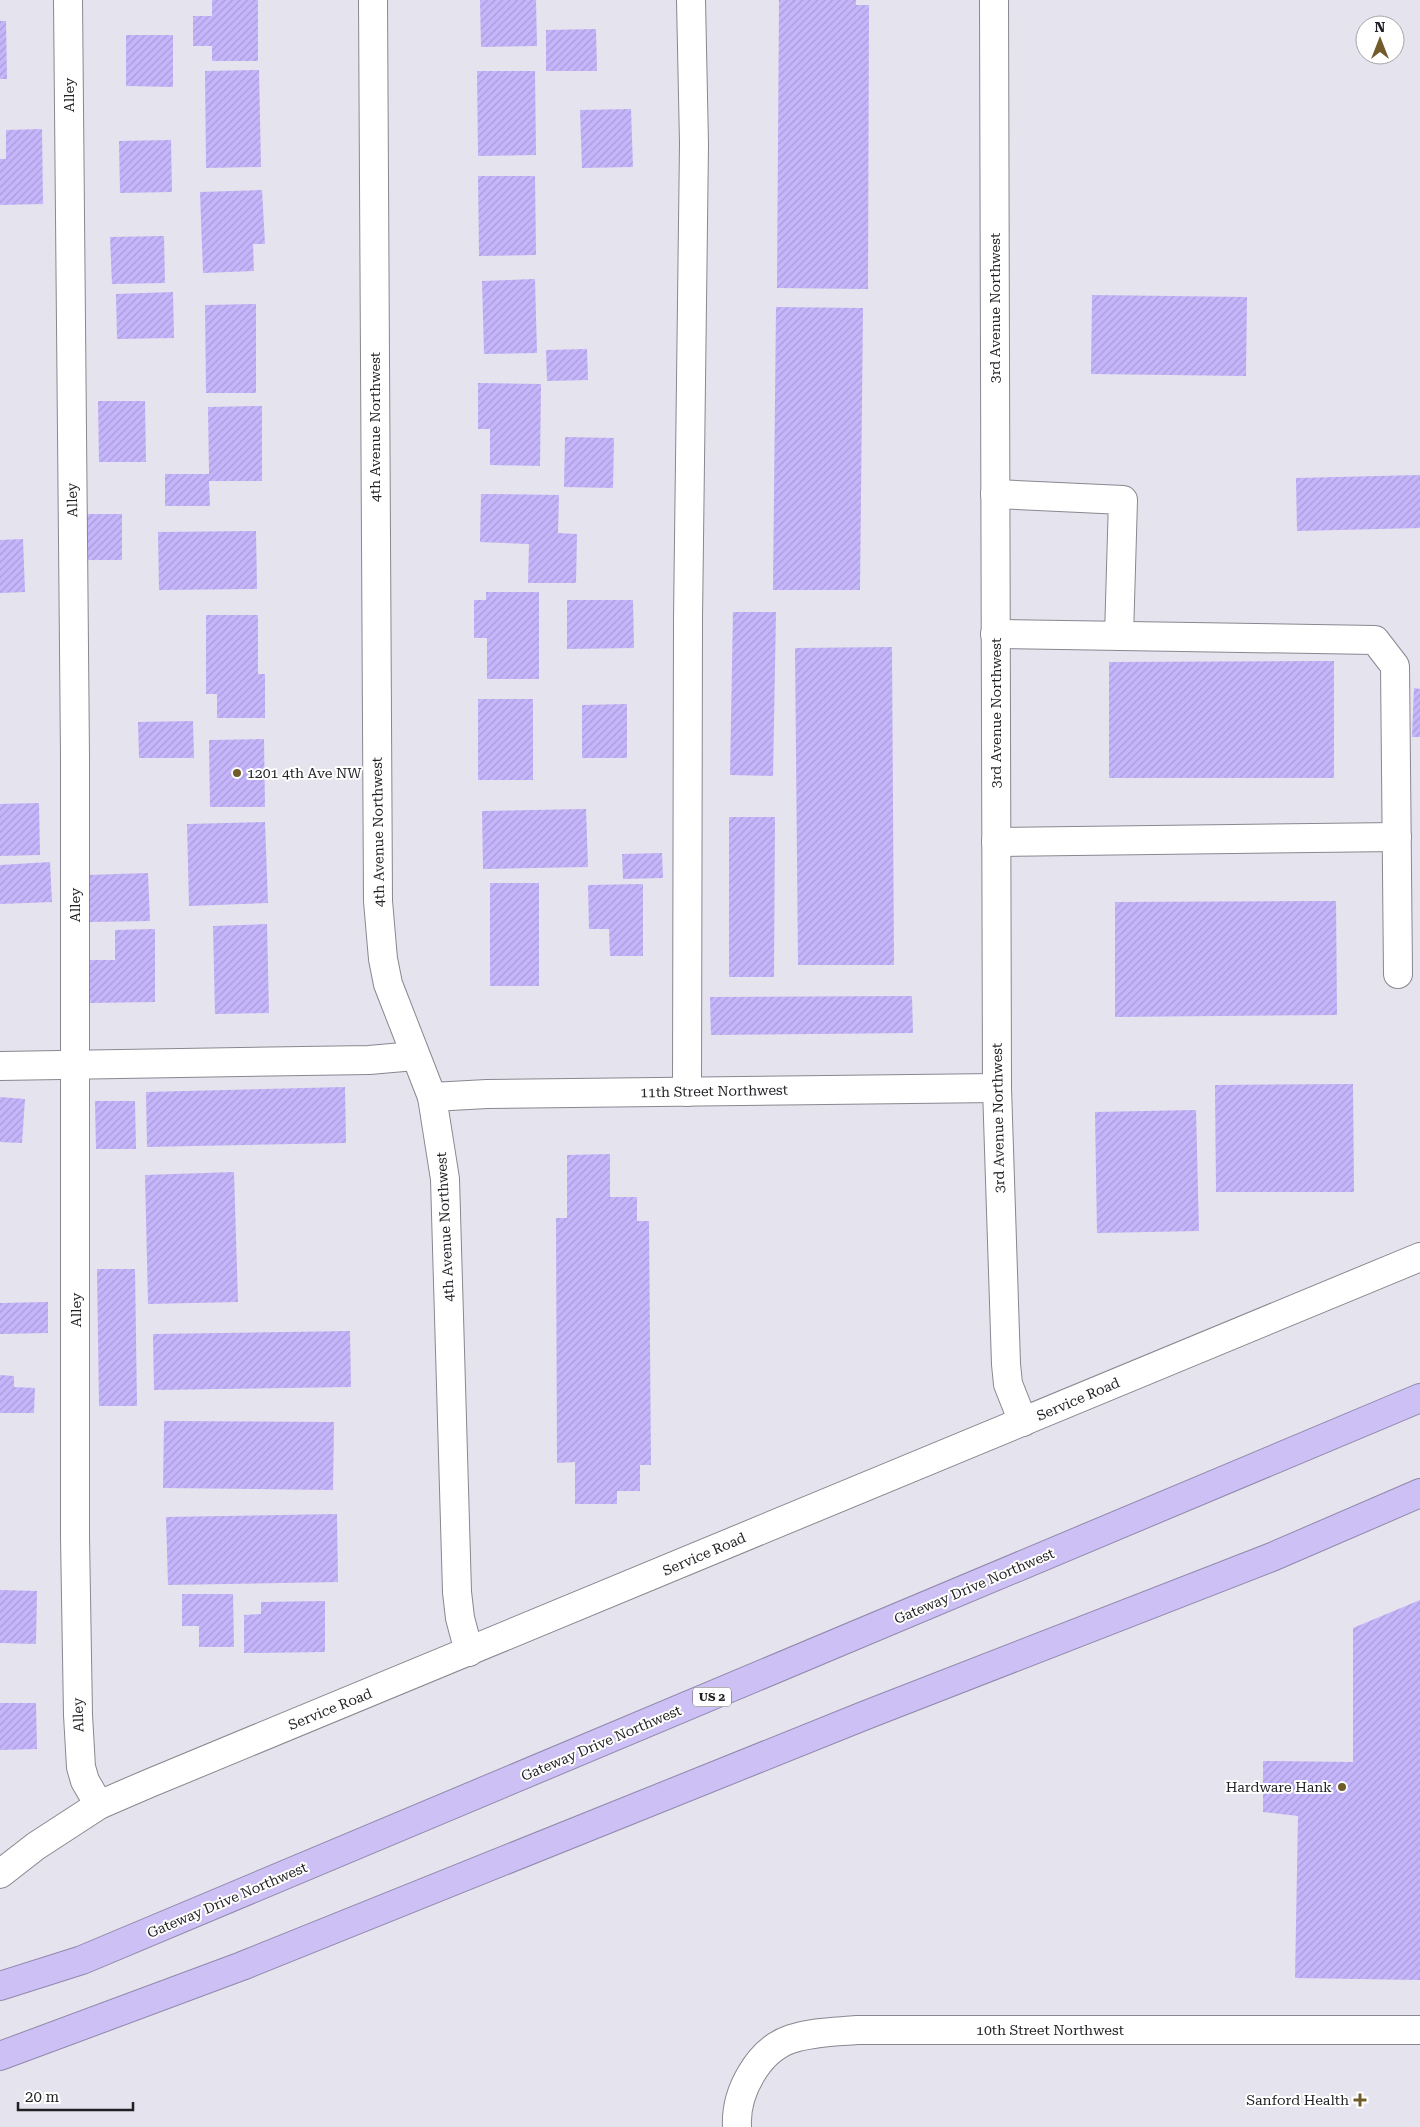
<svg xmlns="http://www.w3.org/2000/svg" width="1420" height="2127" font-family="'Roboto Serif',serif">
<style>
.building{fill:url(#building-hatch)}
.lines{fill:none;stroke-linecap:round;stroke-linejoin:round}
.minor-casing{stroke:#89878f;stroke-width:30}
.highway-casing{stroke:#9088ac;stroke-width:30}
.minor{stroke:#fff;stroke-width:28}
.highway{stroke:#ccc0f5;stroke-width:28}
.poi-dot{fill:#715b2b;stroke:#fff;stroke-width:2}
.labels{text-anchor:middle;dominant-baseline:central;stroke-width:4;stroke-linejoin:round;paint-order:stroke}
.shield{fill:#fff;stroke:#636265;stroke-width:1}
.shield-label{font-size:12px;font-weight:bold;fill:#201f23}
.street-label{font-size:14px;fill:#201f23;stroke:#fff}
.poi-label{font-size:14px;fill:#201f23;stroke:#fff;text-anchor:end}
</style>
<defs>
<pattern id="building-hatch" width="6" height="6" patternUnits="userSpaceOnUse" patternTransform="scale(1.25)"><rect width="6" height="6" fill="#c5b5fb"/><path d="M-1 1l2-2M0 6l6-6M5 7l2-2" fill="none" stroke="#a99bd7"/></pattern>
</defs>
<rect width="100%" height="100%" fill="#e5e3ed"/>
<g class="building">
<polygon points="212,0 258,0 258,61 212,61 212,46 193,46 193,16 212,16"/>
<polygon points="480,0 536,0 537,46 481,47"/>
<polygon points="779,0 856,0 856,5 869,5 868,289 777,288"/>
<polygon points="0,21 6,21 7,79 0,79"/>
<polygon points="596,29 597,71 546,71 546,30"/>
<polygon points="126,35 173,35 173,87 126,86"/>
<polygon points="259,70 261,167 206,168 205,71"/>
<polygon points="477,71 535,71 536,155 478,156"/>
<polygon points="631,109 633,167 582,168 580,110"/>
<polygon points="42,129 43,204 0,205 0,159 6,159 6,130"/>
<polygon points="171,140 172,192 120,193 119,141"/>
<polygon points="478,176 535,176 536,255 479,256"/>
<polygon points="262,190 265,244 253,244 254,271 203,273 200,192"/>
<polygon points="164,236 165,283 112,284 110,237"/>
<polygon points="535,279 537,353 484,354 482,281"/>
<polygon points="173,292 174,338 117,339 116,294"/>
<polygon points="1092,295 1247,297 1246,376 1091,374"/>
<polygon points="256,304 256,393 206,393 205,305"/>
<polygon points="776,307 863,308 860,590 773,590"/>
<polygon points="587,349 588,380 547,381 546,350"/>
<polygon points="478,383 541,384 540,466 490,465 490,429 478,429"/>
<polygon points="98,401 145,401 146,462 99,462"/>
<polygon points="262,406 262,481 209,481 210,506 165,506 165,474 209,474 208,407"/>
<polygon points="565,437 614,438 613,488 564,487"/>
<polygon points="1420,475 1420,528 1297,531 1296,478"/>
<polygon points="481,494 559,495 558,533 577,534 576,583 528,583 529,544 480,542"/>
<rect x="85" y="514" width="37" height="46"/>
<polygon points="256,531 257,589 159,590 158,532"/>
<polygon points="23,539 25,592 0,593 0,540"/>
<polygon points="486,592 539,592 539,679 487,679 487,638 474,638 474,600 486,600"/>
<polygon points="567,600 633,600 634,648 567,649"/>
<polygon points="733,612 776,612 773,776 730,775"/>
<polygon points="206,615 258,615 258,674 265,674 265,718 217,718 217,694 206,694"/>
<polygon points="892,647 894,965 798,965 795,648"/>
<polygon points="1334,661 1334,778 1109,778 1109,662"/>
<polygon points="1414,688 1420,689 1420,737 1412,737"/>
<rect x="478" y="699" width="55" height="81"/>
<polygon points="627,704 627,758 582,758 582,705"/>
<polygon points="193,721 194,758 139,758 138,722"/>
<polygon points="264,739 265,807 210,807 209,740"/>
<polygon points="39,803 40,855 0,856 0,804"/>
<polygon points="586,809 588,867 483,869 482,811"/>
<polygon points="729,817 775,817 774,977 729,977"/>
<polygon points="265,822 268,903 189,906 187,824"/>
<polygon points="662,853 663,878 623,879 622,854"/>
<polygon points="50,862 52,902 0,904 0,865"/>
<polygon points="148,873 150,921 90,922 88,875"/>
<rect x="490" y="883" width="49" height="103"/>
<polygon points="643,884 643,956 610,956 609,929 589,929 588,885"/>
<polygon points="1336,901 1337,1015 1115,1017 1115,902"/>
<polygon points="267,924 269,1013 215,1014 213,926"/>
<polygon points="155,929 155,1002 88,1003 88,960 115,960 115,930"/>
<polygon points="912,996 913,1033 711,1035 710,997"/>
<polygon points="1353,1084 1354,1192 1216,1192 1215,1085"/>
<polygon points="345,1087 346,1143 147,1147 146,1092"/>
<polygon points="0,1097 25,1099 22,1143 0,1142"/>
<polygon points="95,1101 135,1101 136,1149 96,1149"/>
<polygon points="1196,1110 1199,1231 1097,1233 1095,1112"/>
<polygon points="610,1154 610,1197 637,1197 637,1221 649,1221 651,1465 640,1465 640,1491 617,1491 617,1504 575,1504 575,1462 557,1463 556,1218 567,1218 567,1155"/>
<polygon points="234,1172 238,1302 148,1304 145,1175"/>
<polygon points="97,1269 135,1269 137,1406 99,1406"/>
<polygon points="48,1302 48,1333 0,1334 0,1303"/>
<polygon points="350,1331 351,1387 154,1390 153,1334"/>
<polygon points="0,1375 14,1376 14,1387 35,1388 34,1413 0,1413"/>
<polygon points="164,1421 334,1422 333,1490 163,1488"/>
<polygon points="337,1514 338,1582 168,1585 166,1517"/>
<polygon points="0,1590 37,1591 36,1644 0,1643"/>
<polygon points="182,1594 233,1594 234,1647 199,1647 199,1626 182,1626"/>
<polygon points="1420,1600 1420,1980 1295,1978 1298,1816 1263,1812 1263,1761 1353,1762 1353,1628"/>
<polygon points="325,1601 325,1652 244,1653 244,1615 261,1614 261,1602"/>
<polygon points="0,1703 36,1703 37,1749 0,1750"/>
</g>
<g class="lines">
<defs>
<g id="minor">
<polyline points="68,0 75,756 75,1537 78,1715 81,1767 85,1781 99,1805"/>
<polyline points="373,0 378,901 383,959 388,984 432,1097 445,1179 457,1592 460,1618 469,1652"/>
<polyline points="994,0 997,1088 1006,1364 1008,1384 1023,1422"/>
<polyline points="995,494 1123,500 1119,636"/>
<polyline points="995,634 1375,640 1395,666 1398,974"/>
<polyline points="996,842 1397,837"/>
<polyline points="0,1066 369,1060 415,1056"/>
<polyline points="687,1092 688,619 694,144 691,0"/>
<polyline points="432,1097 487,1094 997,1088"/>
<polyline points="0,1874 36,1846 99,1805 150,1783 1420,1257"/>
<path d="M737 2127C735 2093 758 2050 791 2039 813 2032 835 2032 857 2030H1420"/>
</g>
<g id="highway">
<polyline points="0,1986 82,1960 1420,1398"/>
<polyline points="0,2056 242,1966 866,1715 1272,1557 1420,1493"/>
</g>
</defs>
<use href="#minor" class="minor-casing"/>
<use href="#highway" class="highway-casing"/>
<use href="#minor" class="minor"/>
<use href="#highway" class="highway"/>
</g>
<g class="poi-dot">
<circle cx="237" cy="773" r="5"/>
<circle cx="1342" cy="1787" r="5"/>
<path d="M1357.5 2092.5h5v5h5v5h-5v5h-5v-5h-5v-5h5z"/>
</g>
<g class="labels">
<rect class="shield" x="693" y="1687.5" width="38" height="19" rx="4"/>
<g class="shield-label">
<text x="712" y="1697">US 2</text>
</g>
<g class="street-label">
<text transform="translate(69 95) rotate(-90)">Alley</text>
<text transform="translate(995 308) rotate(-90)">3rd Avenue Northwest</text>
<text transform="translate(375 427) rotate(-90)">4th Avenue Northwest</text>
<text transform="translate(72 500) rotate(-91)">Alley</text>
<text transform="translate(996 713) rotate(-90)">3rd Avenue Northwest</text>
<text transform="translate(378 832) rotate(-91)">4th Avenue Northwest</text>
<text transform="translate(75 905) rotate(-90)">Alley</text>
<text transform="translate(714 1091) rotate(-1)">11th Street Northwest</text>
<text transform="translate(998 1118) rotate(-91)">3rd Avenue Northwest</text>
<text transform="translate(445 1227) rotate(-93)">4th Avenue Northwest</text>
<text transform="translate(76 1310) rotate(-90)">Alley</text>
<text transform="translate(1078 1399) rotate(-23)">Service Road</text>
<text transform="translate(704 1554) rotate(-23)">Service Road</text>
<text transform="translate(974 1586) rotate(-23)">Gateway Drive Northwest</text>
<text transform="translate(330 1709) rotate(-22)">Service Road</text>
<text transform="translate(78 1715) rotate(-92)">Alley</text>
<text transform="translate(601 1743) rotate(-23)">Gateway Drive Northwest</text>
<text transform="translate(227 1900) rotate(-23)">Gateway Drive Northwest</text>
<text x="1050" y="2030">10th Street Northwest</text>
</g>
<g class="poi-label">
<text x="247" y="773" text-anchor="start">1201 4th Ave NW</text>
<text x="1332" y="1787">Hardware Hank</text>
<text x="1349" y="2100">Sanford Health</text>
</g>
</g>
<g transform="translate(1380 40)"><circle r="24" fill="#ffffff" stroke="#a6a5a7"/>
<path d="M0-4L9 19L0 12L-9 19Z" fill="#715b2b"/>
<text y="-8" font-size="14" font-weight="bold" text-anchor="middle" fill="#201f23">N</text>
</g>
<path d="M18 2102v8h115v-8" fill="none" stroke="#201f23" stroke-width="2.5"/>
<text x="25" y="2102" font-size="15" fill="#201f23" stroke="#ffffff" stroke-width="4" paint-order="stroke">20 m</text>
</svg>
